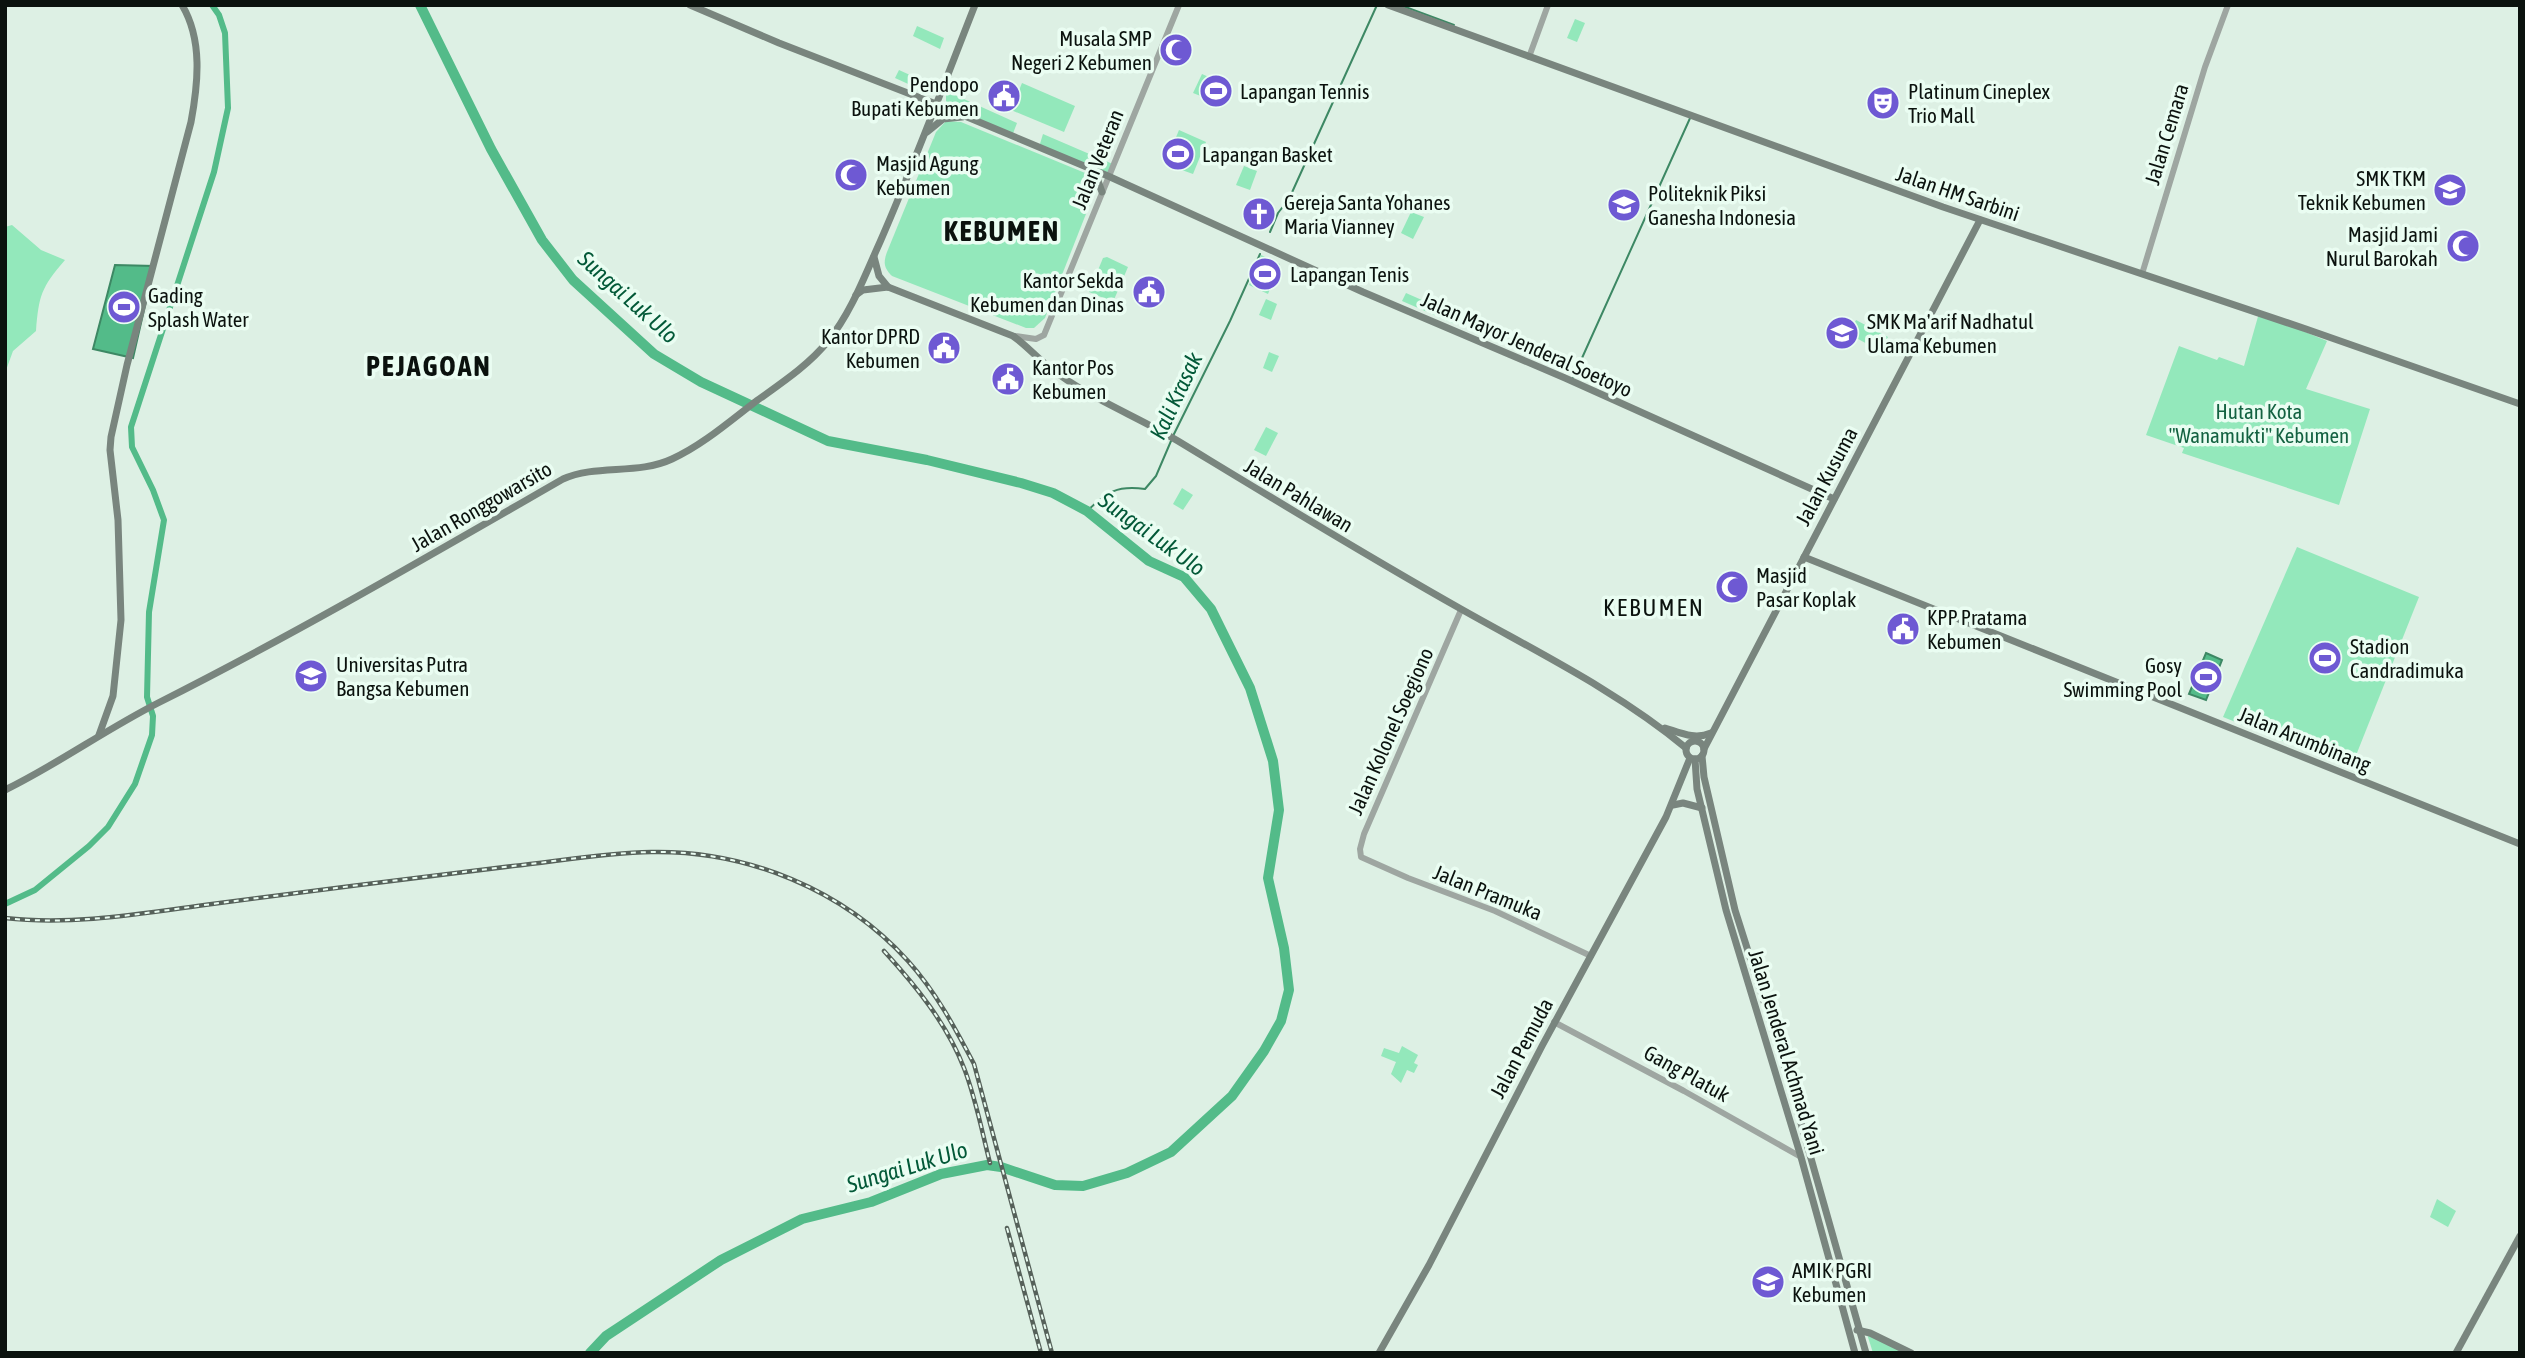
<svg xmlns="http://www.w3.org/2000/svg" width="2525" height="1358" font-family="'Asap Condensed',sans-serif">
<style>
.green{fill:#93e8bb}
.water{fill:#53bb89;stroke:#3d8864;stroke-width:2}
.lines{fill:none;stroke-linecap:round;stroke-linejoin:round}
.stream{stroke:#3d8864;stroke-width:2}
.canal{stroke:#53bb89;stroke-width:6}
.river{stroke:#53bb89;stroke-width:10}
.tertiary{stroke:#9ea6a1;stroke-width:6}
.secondary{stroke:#79857e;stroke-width:7}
.rail-casing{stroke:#56615a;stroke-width:4.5}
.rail{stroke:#eafdf2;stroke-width:2;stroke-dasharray:5;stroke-linecap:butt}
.labels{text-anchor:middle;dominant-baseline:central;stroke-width:7;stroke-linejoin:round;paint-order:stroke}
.poi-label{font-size:21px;fill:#0b120e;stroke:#eafdf2;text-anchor:start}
.street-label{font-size:21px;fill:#0b120e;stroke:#eafdf2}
.park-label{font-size:21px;fill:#136241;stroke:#eafdf2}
.water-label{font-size:23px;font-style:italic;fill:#035938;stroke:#eafdf2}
.quarter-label{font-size:24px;letter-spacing:2px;fill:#0b120e;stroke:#eafdf2}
.district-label{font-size:28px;font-weight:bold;letter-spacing:2px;fill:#0b120e;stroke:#eafdf2}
</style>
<rect width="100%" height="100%" fill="#ddf0e4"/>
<g class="green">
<polygon points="1575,19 1585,23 1577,42 1567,38"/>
<polygon points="917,26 944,38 940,49 913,36"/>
<polygon points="899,70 932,85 928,93 895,78"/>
<polygon points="1202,74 1211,78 1203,97 1193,93"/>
<polygon points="1216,79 1225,83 1216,103 1207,99"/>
<polygon points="1022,83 1075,106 1064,132 1011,110"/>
<polygon points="946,91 1017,123 1012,136 946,108"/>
<path d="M946 121 961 122 1090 175 1095 179V191L1045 318 1034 328H1026L892 276C884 268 883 263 887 252L936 132Z"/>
<polygon points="1179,130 1206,142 1193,174 1165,164"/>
<polygon points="1043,134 1115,165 1111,175 1039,147"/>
<polygon points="1244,166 1257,171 1250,190 1236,185"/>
<polygon points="1411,212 1424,217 1413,239 1401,233"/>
<path d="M12 225 41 250 65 260C41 288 39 295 36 331L13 351 5 373V227Z"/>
<polygon points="1261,255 1280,264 1268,294 1249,285"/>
<polygon points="1107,257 1128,267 1113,302 1089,292 1103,258"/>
<polygon points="1406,293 1458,316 1455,324 1402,301"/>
<polygon points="1266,299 1277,304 1271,320 1259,315"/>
<polygon points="2259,313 2327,341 2306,389 2370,409 2339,505 2182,453 2184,448 2146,435 2179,346 2217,360 2219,357 2244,366"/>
<polygon points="1856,320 1888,337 1880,351 1849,334"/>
<polygon points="1269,352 1279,356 1272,372 1263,368"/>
<polygon points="1266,427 1278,433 1266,456 1254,450"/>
<polygon points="1182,488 1193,495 1183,510 1173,504"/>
<polygon points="2297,547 2419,597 2351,768 2223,717"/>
<polygon points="1402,1046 1418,1055 1414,1063 1418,1065 1414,1073 1407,1070 1401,1083 1391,1074 1396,1062 1381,1056 1384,1048 1399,1053"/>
<polygon points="2437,1199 2456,1211 2448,1227 2430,1217"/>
<polygon points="1867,1334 1906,1353 1873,1353"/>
</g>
<g class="water">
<polygon points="115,265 154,266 133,358 93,349"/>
<polygon points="2206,653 2222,660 2206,700 2189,694"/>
</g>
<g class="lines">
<g class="stream">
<polyline points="1400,5 1454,25"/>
<polyline points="1270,232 1278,213 1289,199 1377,5"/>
<polyline points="1573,378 1691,116"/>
<polyline points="1173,436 1230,321 1260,254"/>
<path d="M1087 511C1107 492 1117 485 1145 489L1156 476 1171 441"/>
</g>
<polyline class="canal" points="5,904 35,890 89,846 108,827 135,784 152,735 153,716 147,697 149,612 164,520 153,490 132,447 131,427 214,172 228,108 225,33 219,15 212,5"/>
<polyline class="river" points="420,5 491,149 542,240 573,280 654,354 701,382 828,441 927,460 1021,483 1053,493 1087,511 1149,561 1184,577 1211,609 1250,688 1273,761 1279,810 1268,878 1284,948 1289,990 1281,1021 1264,1051 1232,1096 1171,1152 1127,1173 1083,1186 1055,1185 1001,1167 987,1165 941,1174 871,1202 802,1219 721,1260 606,1336 590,1353"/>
<g class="tertiary">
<polyline points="1529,57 1548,5"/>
<polyline points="2142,274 2205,67 2228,5"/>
<polyline points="1015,336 1036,339 1044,335 1179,5"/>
<polyline points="1461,610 1364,834 1360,849 1361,857 1408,878 1495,911 1591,956"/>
<polyline points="1554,1022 1684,1091 1801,1157"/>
</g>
<g class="secondary">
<polyline points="690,5 779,43 936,104 1108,176 1363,292 1565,378 1834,499"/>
<polyline points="1388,5 1943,207 2306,329 2520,404"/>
<polyline points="927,132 943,119 962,117"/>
<polyline points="1090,171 1097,178 1102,192"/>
<polyline points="874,257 879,276 888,287"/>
<path d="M856 295 863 290 888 287 1013 336C1026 345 1036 357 1049 367 1088 398 1135 415 1178 441 1272 498 1365 555 1461 609 1537 652 1619 692 1686 748"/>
<polyline points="1804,557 2520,844"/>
<path d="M1665 728C1681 733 1695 740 1711 733"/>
<path d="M99 735 113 696 121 620 118 520 110 450 111 437 127 365 191 122C198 84 203 40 182 5"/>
<circle cx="1695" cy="750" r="9"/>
<polyline points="1704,749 1980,220"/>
<polyline points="1702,756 1704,777 1735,910 1788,1077 1866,1353"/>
<polyline points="1695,759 1697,789 1726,910 1801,1157 1855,1353"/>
<path d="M5 790C58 764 105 730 158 703 295 634 429 556 563 479 596 464 638 475 672 459 701 446 729 422 755 402 780 384 809 365 828 341 851 313 865 275 880 242 914 164 944 84 975 5"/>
<polyline points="1673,805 1683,803 1702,808"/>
<polyline points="1857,1330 1870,1333 1911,1353"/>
<polyline points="1379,1353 1429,1265 1542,1046 1666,817 1690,758"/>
<polyline points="2456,1353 2520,1236"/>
</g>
<defs>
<g id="rail">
<path d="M5 918C74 926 144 913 212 904 312 891 413 878 513 866 559 861 605 853 651 852 747 850 844 890 908 961 936 992 955 1028 974 1064L1052 1353"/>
<path d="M884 951C916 986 947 1024 964 1068 976 1099 982 1132 990 1163"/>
<polyline points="1007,1228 1041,1353"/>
</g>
</defs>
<use href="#rail" class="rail-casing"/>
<use href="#rail" class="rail"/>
</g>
<defs>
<symbol id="mosque-disc" viewBox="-11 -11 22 22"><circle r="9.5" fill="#6e59d3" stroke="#eafdf2"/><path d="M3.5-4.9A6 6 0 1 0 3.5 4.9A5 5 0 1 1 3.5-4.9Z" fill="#fff"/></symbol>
<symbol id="stadium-disc" viewBox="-11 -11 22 22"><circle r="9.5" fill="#6e59d3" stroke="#eafdf2"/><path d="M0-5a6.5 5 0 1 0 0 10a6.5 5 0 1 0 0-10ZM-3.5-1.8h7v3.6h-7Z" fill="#fff"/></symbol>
<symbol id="civic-disc" viewBox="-11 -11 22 22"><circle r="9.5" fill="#6e59d3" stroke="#eafdf2"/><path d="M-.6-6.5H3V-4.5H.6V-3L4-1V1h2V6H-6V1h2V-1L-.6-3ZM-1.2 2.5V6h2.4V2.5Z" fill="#fff"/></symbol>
<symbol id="theatre-disc" viewBox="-11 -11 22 22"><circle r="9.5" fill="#6e59d3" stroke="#eafdf2"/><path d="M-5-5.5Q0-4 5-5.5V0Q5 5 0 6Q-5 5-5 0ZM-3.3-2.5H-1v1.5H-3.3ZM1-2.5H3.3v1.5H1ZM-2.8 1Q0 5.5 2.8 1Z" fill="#fff"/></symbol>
<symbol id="school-disc" viewBox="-11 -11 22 22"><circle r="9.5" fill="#6e59d3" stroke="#eafdf2"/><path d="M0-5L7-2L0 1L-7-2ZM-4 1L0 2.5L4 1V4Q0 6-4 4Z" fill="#fff"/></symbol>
<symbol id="university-disc" viewBox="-11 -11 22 22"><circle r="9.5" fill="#6e59d3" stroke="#eafdf2"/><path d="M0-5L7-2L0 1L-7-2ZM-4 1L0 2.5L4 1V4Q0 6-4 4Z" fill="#fff"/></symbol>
<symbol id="church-disc" viewBox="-11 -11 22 22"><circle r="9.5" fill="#6e59d3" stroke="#eafdf2"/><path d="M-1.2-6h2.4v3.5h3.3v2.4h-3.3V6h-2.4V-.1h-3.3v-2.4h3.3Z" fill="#fff"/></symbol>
</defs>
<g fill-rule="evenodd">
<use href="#mosque-disc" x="1157" y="31" width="38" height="38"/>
<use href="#stadium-disc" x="1197" y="72" width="38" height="38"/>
<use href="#civic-disc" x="985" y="77" width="38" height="38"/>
<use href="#theatre-disc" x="1864" y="84" width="38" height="38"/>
<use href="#stadium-disc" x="1159" y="135" width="38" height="38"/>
<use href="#mosque-disc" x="832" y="156" width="38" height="38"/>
<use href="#school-disc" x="2431" y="171" width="38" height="38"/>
<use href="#university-disc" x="1605" y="186" width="38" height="38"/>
<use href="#church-disc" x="1240" y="195" width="38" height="38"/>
<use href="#mosque-disc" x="2444" y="227" width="38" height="38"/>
<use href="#stadium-disc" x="1246" y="255" width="38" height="38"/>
<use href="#civic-disc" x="1130" y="273" width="38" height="38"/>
<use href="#stadium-disc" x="105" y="288" width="38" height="38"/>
<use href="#school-disc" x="1823" y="314" width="38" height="38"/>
<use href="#civic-disc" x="925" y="329" width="38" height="38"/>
<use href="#civic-disc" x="989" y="360" width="38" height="38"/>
<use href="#mosque-disc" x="1713" y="568" width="38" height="38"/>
<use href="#civic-disc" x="1884" y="610" width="38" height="38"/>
<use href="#stadium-disc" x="2306" y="639" width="38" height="38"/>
<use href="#university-disc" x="292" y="657" width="38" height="38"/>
<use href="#stadium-disc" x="2187" y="658" width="38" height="38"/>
<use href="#university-disc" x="1749" y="1263" width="38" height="38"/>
</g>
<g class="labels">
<g class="poi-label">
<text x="1152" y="38" text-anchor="end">Musala SMP<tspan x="1152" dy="24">Negeri 2 Kebumen</tspan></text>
<text x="979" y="84" text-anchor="end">Pendopo<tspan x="979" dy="24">Bupati Kebumen</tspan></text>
<text x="1240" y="91">Lapangan Tennis</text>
<text x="1908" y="91">Platinum Cineplex<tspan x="1908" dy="24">Trio Mall</tspan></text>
<text x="1202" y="154">Lapangan Basket</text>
<text x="876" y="163">Masjid Agung<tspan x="876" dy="24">Kebumen</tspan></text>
<text x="2426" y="178" text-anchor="end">SMK TKM<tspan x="2426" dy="24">Teknik Kebumen</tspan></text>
<text x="1648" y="193">Politeknik Piksi<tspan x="1648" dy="24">Ganesha Indonesia</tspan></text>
<text x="1284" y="202">Gereja Santa Yohanes<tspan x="1284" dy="24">Maria Vianney</tspan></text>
<text x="2438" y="234" text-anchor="end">Masjid Jami<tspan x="2438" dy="24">Nurul Barokah</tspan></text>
<text x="1290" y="274">Lapangan Tenis</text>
<text x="1124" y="280" text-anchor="end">Kantor Sekda<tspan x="1124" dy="24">Kebumen dan Dinas</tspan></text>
<text x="148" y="295">Gading<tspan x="148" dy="24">Splash Water</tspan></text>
<text x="1867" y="321">SMK Ma'arif Nadhatul<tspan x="1867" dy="24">Ulama Kebumen</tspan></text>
<text x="920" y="336" text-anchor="end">Kantor DPRD<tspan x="920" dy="24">Kebumen</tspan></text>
<text x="1032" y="367">Kantor Pos<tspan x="1032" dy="24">Kebumen</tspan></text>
<text x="1756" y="575">Masjid<tspan x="1756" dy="24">Pasar Koplak</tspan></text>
<text x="1927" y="617">KPP Pratama<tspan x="1927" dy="24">Kebumen</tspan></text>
<text x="2350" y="646">Stadion<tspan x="2350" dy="24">Candradimuka</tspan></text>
<text x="336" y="664">Universitas Putra<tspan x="336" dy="24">Bangsa Kebumen</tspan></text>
<text x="2182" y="665" text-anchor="end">Gosy<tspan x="2182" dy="24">Swimming Pool</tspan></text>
<text x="1792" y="1270">AMIK PGRI<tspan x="1792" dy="24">Kebumen</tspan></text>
</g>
<g class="street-label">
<text transform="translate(2166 134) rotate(-73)">Jalan Cemara</text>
<text transform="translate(1097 159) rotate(-68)">Jalan Veteran</text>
<text transform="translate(1958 193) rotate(19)">Jalan HM Sarbini</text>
<text transform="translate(1527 344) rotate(24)">Jalan Mayor Jenderal Soetoyo</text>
<text transform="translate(1826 476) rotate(-62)">Jalan Kusuma</text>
<text transform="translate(1299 495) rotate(31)">Jalan Pahlawan</text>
<text transform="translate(481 506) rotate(-30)">Jalan Ronggowarsito</text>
<text transform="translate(1390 731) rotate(-66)">Jalan Kolonel Soegiono</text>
<text transform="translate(2305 739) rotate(22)">Jalan Arumbinang</text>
<text transform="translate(1488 892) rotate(22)">Jalan Pramuka</text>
<text transform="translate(1521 1048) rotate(-62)">Jalan Pemuda</text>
<text transform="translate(1787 1052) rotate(73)">Jalan Jenderal Achmad Yani</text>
<text transform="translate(1687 1073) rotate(29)">Gang Platuk</text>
</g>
<g class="park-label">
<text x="2259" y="411">Hutan Kota<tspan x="2259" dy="24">"Wanamukti" Kebumen</tspan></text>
</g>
<g class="water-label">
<text transform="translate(628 297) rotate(42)">Sungai Luk Ulo</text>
<text transform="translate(1176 396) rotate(-65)">Kali Krasak</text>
<text transform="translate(1152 534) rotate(36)">Sungai Luk Ulo</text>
<text transform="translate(907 1167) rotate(-17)">Sungai Luk Ulo</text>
</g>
<g class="quarter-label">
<text x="1654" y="607">KEBUMEN</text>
</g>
<g class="district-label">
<text x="1002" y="231">KEBUMEN</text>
<text x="429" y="366">PEJAGOAN</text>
</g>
</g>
<rect width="2525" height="1358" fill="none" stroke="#0b120e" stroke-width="14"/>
</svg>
